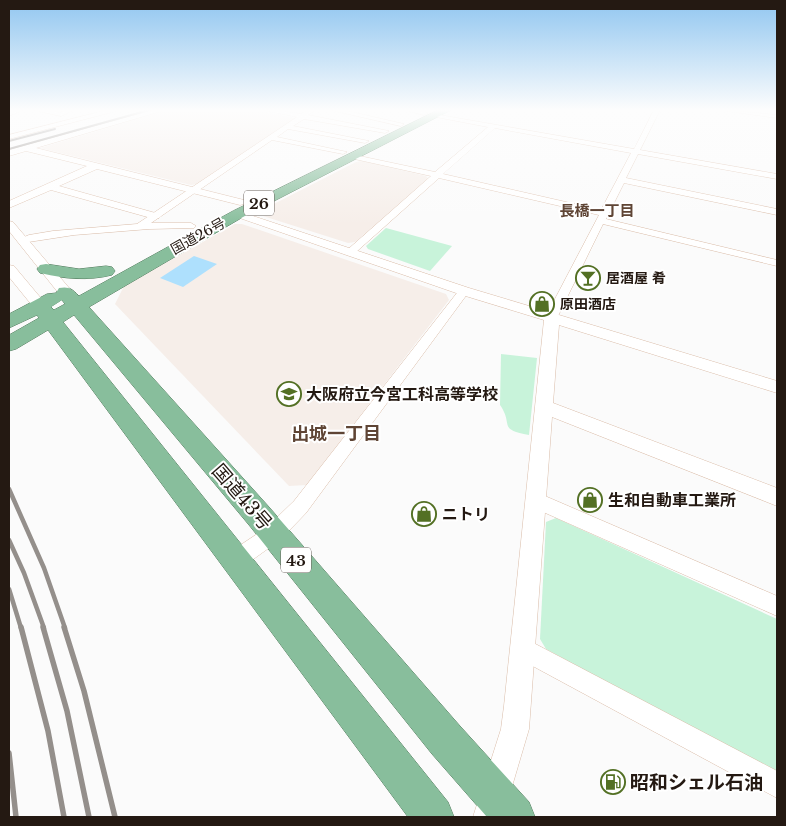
<svg xmlns="http://www.w3.org/2000/svg" width="786" height="826" font-family="'Libre Baskerville','Noto Sans JP',serif">
<style>
.built{fill:#f6eee9}
.green{fill:#c8f3da}
.water{fill:#aee0fd}
.lines{fill:none;stroke-linecap:round;stroke-linejoin:round}
.pedestrian-casing{stroke:#dabca8;stroke-width:1}
.minor-casing{stroke:#dabca8;stroke-width:1}
.tertiary-casing{stroke:#dabca8;stroke-width:1}
.trunk-casing{stroke:#527a5c;stroke-width:1}
.pedestrian{fill:#fff;fill-rule:evenodd}
.minor{fill:#fff;fill-rule:evenodd}
.tertiary{fill:#fff;fill-rule:evenodd}
.trunk{fill:#88be9c;fill-rule:evenodd}
.rail-far2{stroke:#948f8b;stroke-width:2}
.rail-far1{stroke:#948f8b;stroke-width:4.5}
.rail{stroke:#948f8b;stroke-width:5.5}
.labels{text-anchor:middle;dominant-baseline:central;stroke-width:4;stroke-linejoin:round;paint-order:stroke}
.far-street-label{font-size:14px;fill:#241912;stroke:#fff}
.far-poi-label{font-size:14px;font-weight:bold;fill:#241912;stroke:#fff;text-anchor:start}
.shield{fill:#fff;stroke:#665e59;stroke-width:1}
.shield-label{font-size:15px;font-weight:bold;fill:#241912}
.far-neighbourhood-label{font-size:15px;font-weight:bold;fill:#5f4535;stroke:#fff}
.poi-label{font-size:16px;font-weight:bold;fill:#241912;stroke:#fff;text-anchor:start}
.neighbourhood-label{font-size:18px;font-weight:bold;fill:#5f4535;stroke:#fff}
.near-street-label{font-size:19px;fill:#241912;stroke:#fff}
.near-poi-label{font-size:19px;font-weight:bold;fill:#241912;stroke:#fff;text-anchor:start}
</style>
<rect width="100%" height="100%" fill="#fbfbfb"/>
<g class="built">
<polygon points="168,110 255,110 295,118 197,184 191,185 40,148"/>
<polygon points="362,161 426,176 428,179 355,242 348,243 263,216 264,209 356,162"/>
<polygon points="235,224 242,224 446,294 449,300 307,485 289,486 115,304 124,286"/>
</g>
<g class="green">
<polygon points="386,228 452,246 430,271 368,249 366,246"/>
<path d="M501 354 537 358 529 435C497 429 514 425 500 405Z"/>
<polygon points="556,518 777,619 777,777 546,649 540,639 546,522"/>
</g>
<polygon class="water" points="194,256 217,264 183,287 160,278"/>
<g class="lines">
<defs>
<polygon id="pedestrian" points="725,110 777,115 777,118 727,111"/>
<g id="minor">
<polygon points="14,110 23,110 9,116 9,112"/>
<polygon points="66,110 74,110 61,116 58,114"/>
<polygon points="263,110 276,110 301,114 308,110 315,110 308,115 389,131 385,133 304,119 293,126 369,141 365,143 288,129 277,137 347,152 343,154 272,140 151,223 191,223 196,226 194,228 149,229 74,235 22,243 17,240 29,235 53,231 137,224 297,117"/>
<polygon points="331,110 343,110 404,124 401,126"/>
<path d="M654 110H660L640 150 777 174V179L638 154 626 178 777 209V215L624 183 606 219 777 260V266L603 224 558 316 552 320 546 316 599 215 439 178 355 253H347L346 251 431 176 350 158V154L435 172 488 127 436 117 433 115 434 114 634 149ZM495 128 631 153 601 210 443 174Z"/>
<polygon points="464,288 468,289 470,291 468,293 306,513 280,540 241,568 234,571 227,568 224,561 227,554 266,528 294,501 460,289"/>
<polygon points="538,493 777,596 777,616 532,507 529,501 532,495"/>
<polygon points="524,638 777,771 777,798 516,657 513,649 516,641"/>
</g>
<g id="tertiary">
<polygon points="34,110 50,110 65,114 61,116"/>
<polygon points="107,110 120,110 9,139 9,135"/>
<polygon points="153,110 165,110 36,148 244,200 245,202 244,204 240,205 97,169 59,186 159,214 161,216 159,218 151,218 51,190 9,208 9,201 87,166 26,151 9,156 9,150"/>
<polygon points="405,110 420,110 428,113 424,115"/>
<polygon points="238,211 469,288 549,312 557,313 559,315 777,381 777,393 559,325 553,403 777,488 777,506 552,417 529,729 503,817 473,817 501,729 504,706 544,320 459,294 234,216 233,214"/>
<polygon points="9,221 13,222 70,289 72,292 70,295 60,295 9,231"/>
<polygon points="9,265 14,266 45,303 47,306 45,309 35,309 9,277"/>
</g>
<g id="trunk">
<path d="M438 110H451L243 217 89 307 269 507 460 726 529 802 535 817H487L432 754 249 525 74 315 63 322 448 802 454 817H408L48 330 16 349 9 351V335L39 318 37 315 9 328V314L47 294 56 293 59 288C69 286 72 289 79 296L233 211ZM62 300 65 304 54 310 51 307Z"/>
<path d="M46 264 79 269 106 266 112 267 115 271 112 275C88 281 64 279 40 273L37 269 40 265Z"/>
</g>
</defs>
<use href="#pedestrian" class="pedestrian-casing"/>
<use href="#minor" class="minor-casing"/>
<use href="#tertiary" class="tertiary-casing"/>
<use href="#trunk" class="trunk-casing"/>
<use href="#pedestrian" class="pedestrian"/>
<use href="#minor" class="minor"/>
<use href="#tertiary" class="tertiary"/>
<use href="#trunk" class="trunk"/>
<g class="rail-far2">
<polyline points="9,141 55,129"/>
<polyline points="9,149 149,110"/>
</g>
<g class="rail-far1">
<polyline points="9,489 44,568 65,628"/>
<polyline points="9,540 24,573 44,628"/>
<polyline points="9,589 21,628"/>
</g>
<g class="rail">
<polyline points="21,627 48,731 64,817"/>
<polyline points="43,627 67,711 89,817"/>
<polyline points="64,627 84,691 115,817"/>
<polyline points="9,753 16,817"/>
</g>
</g>
<linearGradient id="sky" x2="0" y2="1"><stop stop-color="#91c6f0"/><stop offset="0.49" stop-color="#fdfdfd"/><stop offset="1" stop-color="#fdfdfd" stop-opacity="0"/></linearGradient>
<rect width="786" height="225" fill="url(#sky)"/>
<defs>
<symbol id="bar-ring" viewBox="-11 -11 22 22"><circle r="9.5" fill="#fff" stroke="#537024" stroke-width="1.5"/><path d="M-6-5H6L.8 .8V4.5H3.5V6h-7V4.5H-.8V.8Z" fill="#537024"/></symbol>
<symbol id="shop-ring" viewBox="-11 -11 22 22"><circle r="9.5" fill="#fff" stroke="#537024" stroke-width="1.5"/><path d="M-5-2.5h2.3a2.7 3.5 0 0 1 5.4 0H5L5.5 6h-11ZM-1.5-2.5h3a1.5 2.3 0 0 0-3 0Z" fill="#537024"/></symbol>
<symbol id="school-ring" viewBox="-11 -11 22 22"><circle r="9.5" fill="#fff" stroke="#537024" stroke-width="1.5"/><path d="M0-5L7-2L0 1L-7-2ZM-4 1L0 2.5L4 1V4Q0 6-4 4Z" fill="#537024"/></symbol>
<symbol id="fuel-ring" viewBox="-11 -11 22 22"><circle r="9.5" fill="#fff" stroke="#537024" stroke-width="1.5"/><path d="M-5.5-6h7V0h2V4h1.3V-2.5L3-4.5l.8-.8L6-3V5H2.5V1h-1V6h-7ZM-4.2-4.7v3.2H.2V-4.7Z" fill="#537024"/></symbol>
</defs>
<g fill-rule="evenodd">
<use href="#bar-ring" x="574" y="264" width="28" height="28"/>
<use href="#shop-ring" x="528" y="290" width="28" height="28"/>
<use href="#school-ring" x="275" y="380" width="28" height="28"/>
<use href="#shop-ring" x="576" y="486" width="28" height="28"/>
<use href="#shop-ring" x="410" y="500" width="28" height="28"/>
<use href="#fuel-ring" x="599" y="768" width="28" height="28"/>
</g>
<g class="labels">
<g class="far-street-label">
<text transform="translate(198 236) rotate(-29)">国道26号</text>
</g>
<g class="far-poi-label">
<text x="606" y="278">居酒屋 肴</text>
<text x="560" y="304">原田酒店</text>
</g>
<g class="shield">
<rect x="244" y="190.5" width="30" height="25" rx="4"/>
<rect x="281" y="547.5" width="30" height="25" rx="4"/>
</g>
<g class="shield-label">
<text x="259" y="203">26</text>
<text x="296" y="560">43</text>
</g>
<g class="far-neighbourhood-label">
<text x="597" y="210">長橋一丁目</text>
</g>
<g class="poi-label">
<text x="306" y="394">大阪府立今宮工科高等学校</text>
<text x="608" y="500">生和自動車工業所</text>
<text x="442" y="514">ニトリ</text>
</g>
<g class="neighbourhood-label">
<text x="336" y="434">出城一丁目</text>
</g>
<g class="near-street-label">
<text transform="translate(242 497) rotate(49)">国道43号</text>
</g>
<g class="near-poi-label">
<text x="630" y="782">昭和シェル石油</text>
</g>
</g>
<rect width="786" height="826" fill="none" stroke="#241912" stroke-width="20"/>
</svg>
